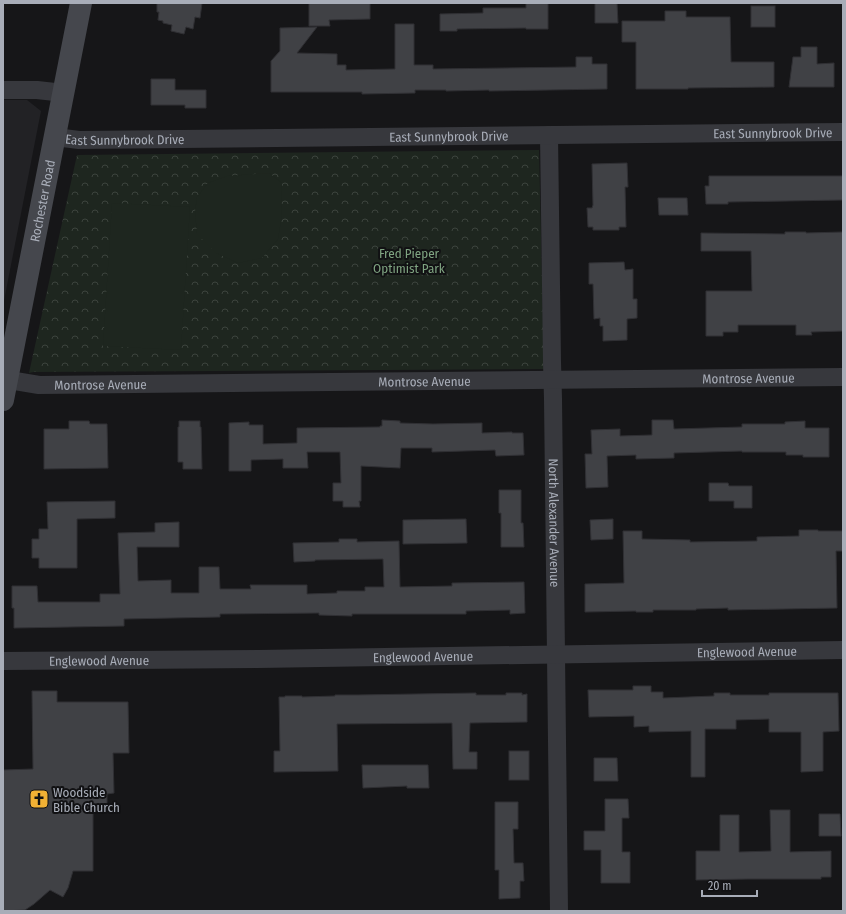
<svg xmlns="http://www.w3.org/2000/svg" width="846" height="914" font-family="'Fira Sans Condensed',sans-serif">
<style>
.built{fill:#222225}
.forest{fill:url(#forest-crowns)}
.pitch{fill:#1e261f}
.building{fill:#404145;stroke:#303034}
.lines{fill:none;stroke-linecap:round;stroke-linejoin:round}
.minor{stroke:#37383d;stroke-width:18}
.secondary{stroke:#45474d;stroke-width:22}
.labels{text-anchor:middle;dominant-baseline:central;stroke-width:4;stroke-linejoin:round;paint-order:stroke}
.street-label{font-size:13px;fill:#a8adb8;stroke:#111113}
.park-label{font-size:13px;fill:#7fa381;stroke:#111113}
.poi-label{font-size:13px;fill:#a8adb8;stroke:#111113;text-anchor:start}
</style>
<defs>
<pattern id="forest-crowns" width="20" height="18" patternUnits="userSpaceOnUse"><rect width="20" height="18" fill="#1e261f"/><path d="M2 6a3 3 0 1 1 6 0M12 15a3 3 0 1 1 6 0" fill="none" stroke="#3c433d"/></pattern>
</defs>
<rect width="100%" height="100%" fill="#161618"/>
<polygon class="built" points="3,100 27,100 41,111 3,306"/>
<polygon class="forest" points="539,150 544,369 33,372 29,373 77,155"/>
<g class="pitch">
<polygon points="269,173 282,183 281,221 278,239 262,258 238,263 216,253 197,234 195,212 197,197 208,183 227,176"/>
<polygon points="112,203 190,207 181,350 103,346"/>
</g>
<g class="building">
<polygon points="157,3 202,3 200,18 195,17 193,29 186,27 184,34 171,31 172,25 163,23 163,21 158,20 159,12 157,12"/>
<polygon points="309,3 370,3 370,19 329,20 330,26 309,26"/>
<polygon points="526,3 548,3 548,29 526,29 526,28 457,29 457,31 440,31 440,14 483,13 483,8 526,8"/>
<polygon points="595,3 617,3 618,23 595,23"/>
<rect x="751" y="6" width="24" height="21"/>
<polygon points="665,11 686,11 686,17 730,17 731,62 774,62 774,87 688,88 688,89 636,89 636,42 622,42 622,21 665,21"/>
<polygon points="395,24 414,24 414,65 433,65 433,69 576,67 576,57 592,57 592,64 607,64 607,89 489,91 489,90 446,91 446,90 415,90 415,93 362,94 362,92 271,92 271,61 280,51 280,28 317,27 297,53 337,54 337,65 346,65 346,70 395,69"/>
<polygon points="801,47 817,47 817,64 834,63 834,87 789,87 793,57 801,57"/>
<polygon points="151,79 175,79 175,90 206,90 206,108 185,108 185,105 151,105"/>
<polygon points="627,163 628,187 625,187 626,227 619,227 619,230 593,230 593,227 588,227 587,208 592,208 593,205 592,164"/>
<polygon points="709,176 843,176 843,200 728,202 728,204 706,204 705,186 709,186"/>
<polygon points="658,198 687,198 688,215 659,215"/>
<polygon points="785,232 806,232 806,233 843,232 843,331 811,332 812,335 796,335 796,325 738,325 738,332 723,332 723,336 706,336 706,291 752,291 751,251 701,251 701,233 785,234"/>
<polygon points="624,262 625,270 633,269 633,299 637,299 637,318 627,319 627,340 603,341 603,326 600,326 600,318 594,319 593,284 589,284 589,263"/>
<polygon points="382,420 400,421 400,423 433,424 482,423 482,433 512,432 512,433 523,433 524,455 496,456 495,450 432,452 432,448 401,448 400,468 361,466 361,501 359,501 360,507 343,507 343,501 333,501 333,483 341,483 340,452 307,452 308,468 283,468 283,459 251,460 251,471 229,471 229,423 249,422 249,425 263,425 263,444 297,443 297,428 380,427 380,426 382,426"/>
<polygon points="652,420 673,420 674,429 742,427 742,424 785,424 785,422 805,421 805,428 829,428 829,457 803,457 803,455 786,455 786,452 742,452 742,451 674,453 674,458 636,459 636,455 607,456 608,487 586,488 585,454 592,454 591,430 620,429 620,436 652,435"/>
<polygon points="69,421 89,421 90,424 107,424 108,468 44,469 44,429 69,429"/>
<polygon points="179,421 200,421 200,427 201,427 202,469 183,469 183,462 178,462 178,427 179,427"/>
<polygon points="709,483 728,483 729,486 752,486 752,508 734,508 734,501 709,501"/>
<polygon points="499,490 521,490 521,523 523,523 524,547 501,547 501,513 499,513"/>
<polygon points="115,501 115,518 77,519 77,568 39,568 39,558 32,558 32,539 39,539 39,529 48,529 47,502"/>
<polygon points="466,519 467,543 403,544 403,520"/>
<polygon points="613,519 613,539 591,540 590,520"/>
<polygon points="179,522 179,547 137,547 138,581 171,580 171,593 199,593 199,567 219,567 220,589 251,589 250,585 307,585 307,594 337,593 337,591 365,591 365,587 384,587 383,559 315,560 315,561 294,562 293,543 339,542 339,539 357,539 357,542 399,541 400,587 452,586 452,583 524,582 525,613 510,614 510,610 466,611 466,614 352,614 352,616 319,615 319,613 220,614 220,617 124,619 124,626 14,628 14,608 12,608 12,586 37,586 38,602 100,602 100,594 120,594 118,533 155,532 155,523"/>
<polygon points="799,530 818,530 818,531 843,531 843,551 836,551 837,608 728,610 728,608 696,609 696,610 653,610 653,612 636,612 636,611 585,612 585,584 624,583 623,531 642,531 642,539 690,540 690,542 757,541 757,537 799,536"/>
<polygon points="633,686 651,686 651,692 663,692 663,698 714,696 714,693 730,693 730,695 769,695 769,693 838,693 839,731 823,732 823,771 801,772 801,732 769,732 769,719 736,720 736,729 705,729 705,777 691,777 691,731 649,732 649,726 634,727 634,716 589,717 588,690 633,690"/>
<polygon points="32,691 57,691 57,702 128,702 129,753 113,753 114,793 107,794 107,807 93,807 93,871 73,871 68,888 63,897 50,890 34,904 25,910 3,911 3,770 33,769"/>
<polygon points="476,693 476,695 506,695 506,693 522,693 522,695 527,694 527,722 470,723 469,752 477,752 477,769 453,769 452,723 337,724 338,771 274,772 274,751 280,751 279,697 285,697 285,696 302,696 302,697 335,696 335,695 357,695"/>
<rect x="509" y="751" width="20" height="29"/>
<polygon points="594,758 617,758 618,781 594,781"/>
<polygon points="362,765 428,765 429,788 407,788 407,786 363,788"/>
<polygon points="605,799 628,799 629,818 622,818 622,852 630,852 630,883 601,883 601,850 584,850 584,831 605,831"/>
<polygon points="495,802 518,802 518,829 513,829 514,863 523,863 524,881 520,881 520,898 499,899 499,870 495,870"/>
<polygon points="770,810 790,810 790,852 831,851 831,877 821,877 821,879 748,879 696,880 696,851 720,851 720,815 739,815 739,852 771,851"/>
<polygon points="819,814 840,814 841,836 819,836"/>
</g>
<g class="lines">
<g class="minor">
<polyline points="3,90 37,90 64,93"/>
<path id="s1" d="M549 135 552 362 553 399 559 911"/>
<path id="s2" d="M55 137 79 140 843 132"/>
<path id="s3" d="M3 379 39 385 843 377"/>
<path id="s4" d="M3 661 258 659 843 650"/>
</g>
<path class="secondary" id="s5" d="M3 400 81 3"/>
</g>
<defs>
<symbol id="church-square" viewBox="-11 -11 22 22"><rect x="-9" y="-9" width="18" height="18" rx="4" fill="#f2b134" stroke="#111113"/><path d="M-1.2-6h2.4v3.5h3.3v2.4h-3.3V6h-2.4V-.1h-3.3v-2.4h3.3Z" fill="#111"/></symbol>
</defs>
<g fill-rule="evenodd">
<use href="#church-square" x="28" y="788" width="22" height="22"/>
</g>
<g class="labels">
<g class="street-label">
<text stroke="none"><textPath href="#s2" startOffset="718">East Sunnybrook Drive</textPath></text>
<text stroke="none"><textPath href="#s2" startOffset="394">East Sunnybrook Drive</textPath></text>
<text stroke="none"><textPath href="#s2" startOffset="70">East Sunnybrook Drive</textPath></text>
<text stroke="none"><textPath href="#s5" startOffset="203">Rochester Road</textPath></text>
<text stroke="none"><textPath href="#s3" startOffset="746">Montrose Avenue</textPath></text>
<text stroke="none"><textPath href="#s3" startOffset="422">Montrose Avenue</textPath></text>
<text stroke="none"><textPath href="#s3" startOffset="98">Montrose Avenue</textPath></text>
<text stroke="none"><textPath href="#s1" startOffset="388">North Alexander Avenue</textPath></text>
<text stroke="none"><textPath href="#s4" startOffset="744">Englewood Avenue</textPath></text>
<text stroke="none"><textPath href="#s4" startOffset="420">Englewood Avenue</textPath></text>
<text stroke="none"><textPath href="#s4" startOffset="96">Englewood Avenue</textPath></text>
</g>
<g class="park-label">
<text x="409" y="253">Fred Pieper<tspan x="409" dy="15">Optimist Park</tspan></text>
</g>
<g class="poi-label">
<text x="53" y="792">Woodside<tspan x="53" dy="15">Bible Church</tspan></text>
</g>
</g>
<rect width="846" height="914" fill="none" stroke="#a8adb8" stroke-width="8"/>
<path d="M702 890v6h55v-6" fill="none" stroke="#a8adb8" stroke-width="2"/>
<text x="708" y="890" font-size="12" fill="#a8adb8" stroke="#111113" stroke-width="3" paint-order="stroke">20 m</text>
</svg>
